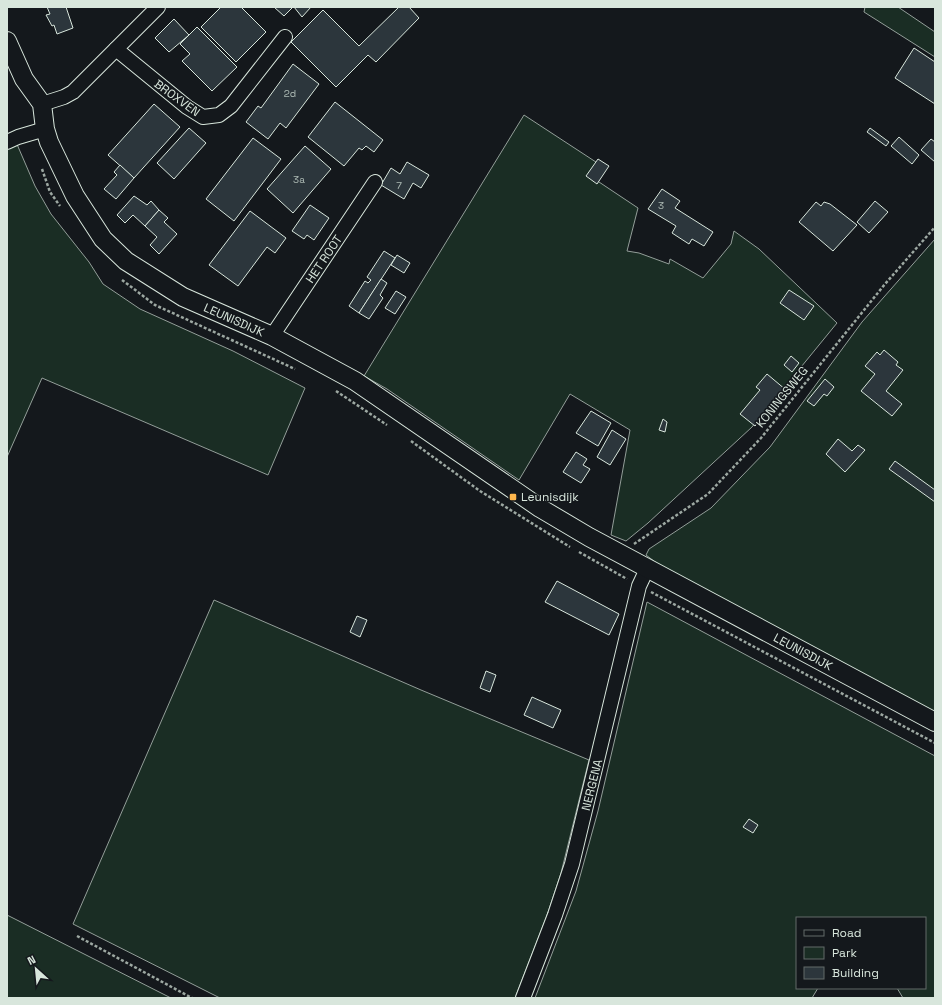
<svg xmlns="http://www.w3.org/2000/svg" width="942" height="1005" font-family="'Space Grotesk',sans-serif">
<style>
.green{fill:#1a2d24;stroke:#939e99}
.building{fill:#2c363c;stroke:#d8e6dc}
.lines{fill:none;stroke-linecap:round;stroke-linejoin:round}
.minor-casing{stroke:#d8e6dc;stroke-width:16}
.tertiary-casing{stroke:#d8e6dc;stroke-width:20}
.path{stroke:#9da8a2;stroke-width:2.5;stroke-dasharray:3 2;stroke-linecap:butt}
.minor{stroke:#14181c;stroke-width:14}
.tertiary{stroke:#14181c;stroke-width:18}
.poi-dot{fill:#ffb74d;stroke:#14181c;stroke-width:1.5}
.labels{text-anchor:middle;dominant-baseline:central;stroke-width:3;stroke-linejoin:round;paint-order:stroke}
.number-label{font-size:10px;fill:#adbab4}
.street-label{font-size:12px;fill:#d8e6dc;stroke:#14181c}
.poi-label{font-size:12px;fill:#d8e6dc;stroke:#14181c;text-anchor:start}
</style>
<rect width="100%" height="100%" fill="#14181c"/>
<g class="green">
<polygon points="865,7 898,7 935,32 935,57 864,12"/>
<polygon points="524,115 602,166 596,180 638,208 627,251 639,253 669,264 670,259 703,278 731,244 734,231 759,249 837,323 752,427 648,523 626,541 611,535 630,430 570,394 519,480 387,389 364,376"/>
<polygon points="16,142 35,186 51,214 89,262 103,284 140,309 233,351 305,388 268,475 42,378 7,457 7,147"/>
<polygon points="935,239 935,713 671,574 646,555 649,549 711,508 770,447 862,322"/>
<polygon points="214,600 421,690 589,760 561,873 546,918 515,998 220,998 73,924"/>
<polygon points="647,602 935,756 935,998 903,998 897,988 925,988 925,918 797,918 797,988 818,988 812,998 535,998 576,891 598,811"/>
<polygon points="7,915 171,998 7,998"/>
</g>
<g class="building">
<polygon points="47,7 66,7 73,28 57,34 54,25 52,26 46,15 50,14"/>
<polygon points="221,7 241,7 266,32 236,62 201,27"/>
<polygon points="274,7 293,7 284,16"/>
<polygon points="294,7 311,7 302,17"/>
<polygon points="399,7 409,7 419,18 376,62 368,55 336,87 291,42 323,10 359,46"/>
<polygon points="174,19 189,35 169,52 155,38"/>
<polygon points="197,27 237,67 212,91 182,61 190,54 180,44"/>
<polygon points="914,48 935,62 935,104 895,78"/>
<polygon points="293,64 319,84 286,128 280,123 268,139 246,122 258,106 261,108"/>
<polygon points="335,102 383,140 374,152 366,146 362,150 359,148 344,166 308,137"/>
<polygon points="154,104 180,127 134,178 108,155"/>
<polygon points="189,128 206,143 174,179 157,163"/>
<polygon points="870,128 889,142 886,146 867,132"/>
<polygon points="899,137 919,155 912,164 891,146"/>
<polygon points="253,138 281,159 234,221 206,199"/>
<polygon points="931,139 935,142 935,162 921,150"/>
<polygon points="305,146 331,169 293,213 267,189"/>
<polygon points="598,159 609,166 597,184 586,176"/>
<polygon points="407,162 429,175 421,188 413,183 404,199 381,185 391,168 400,174"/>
<polygon points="120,165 134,178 116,199 104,189 117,175 114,172"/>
<polygon points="662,189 680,201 675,208 713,232 704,246 692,239 689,244 672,233 676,226 648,209"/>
<polygon points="134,196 147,205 151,201 159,210 145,226 133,215 125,223 117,215"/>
<polygon points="875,201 888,212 869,233 857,222"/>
<polygon points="816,202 821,206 824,202 830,204 857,225 833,251 799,222"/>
<polygon points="310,205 329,218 314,240 307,235 304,239 292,231"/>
<polygon points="159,210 168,218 164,222 177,234 159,254 150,245 157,237 145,226"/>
<polygon points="250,211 286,238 275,253 267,247 238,286 209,265"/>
<polygon points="384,251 395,258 359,313 349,306 365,281 368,283 371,280 367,277"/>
<polygon points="397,255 410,263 404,273 391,265"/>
<polygon points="381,279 387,283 380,295 383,298 369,319 359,313"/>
<polygon points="789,290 814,306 804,320 780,303"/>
<polygon points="396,291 406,297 395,314 385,308"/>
<polygon points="884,350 898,362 896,365 903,370 886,391 902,404 892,416 861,391 875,374 865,366 877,352 880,355"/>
<polygon points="791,356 799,363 792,372 784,365"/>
<polygon points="767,374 786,390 755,426 740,414 760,390 756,387"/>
<polygon points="825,379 834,387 827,396 824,394 814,406 807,401"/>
<polygon points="591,411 611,423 598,446 576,433"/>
<polygon points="663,419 667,422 665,432 659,430"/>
<polygon points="612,430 626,439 610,465 597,457"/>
<polygon points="838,439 852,451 858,445 865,450 845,472 826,454"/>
<polygon points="576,452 587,459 583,465 590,469 581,483 563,472"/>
<polygon points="895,461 935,490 935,502 889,469"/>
<polygon points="557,581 619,614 609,635 545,602"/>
<polygon points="357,616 367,620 360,637 350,632"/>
<polygon points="486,671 496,675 490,692 480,688"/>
<polygon points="532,697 561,710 553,728 524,715"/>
<polygon points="749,819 758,825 753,833 743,827"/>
</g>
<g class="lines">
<defs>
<g id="minor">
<polyline points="116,49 187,107 203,117 219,115 231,106 285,37"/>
<polyline points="42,104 64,97 73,92 158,7"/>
<polyline points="7,142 18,137 45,129"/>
<polyline points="272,336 375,182"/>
<polyline points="523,998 555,915 572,864 639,586 647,569"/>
</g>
<polyline id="tertiary" points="7,41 24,79 42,104 45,129 49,142 75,196 103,239 126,261 183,297 272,336 355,381 540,508 589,537 935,722"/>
</defs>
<use href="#minor" class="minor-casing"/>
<use href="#tertiary" class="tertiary-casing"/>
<g class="path">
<polyline points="42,169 50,192 60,206"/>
<polyline points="122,280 155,305 295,369"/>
<polyline points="336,391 387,425"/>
<polyline points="411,441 480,491 570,547"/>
<polyline points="634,544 708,494 761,438 885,284 935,227"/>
<polyline points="579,552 627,579"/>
<polyline points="651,592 935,743"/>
<polyline points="77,936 192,998"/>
</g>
<use href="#minor" class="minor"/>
<use href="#tertiary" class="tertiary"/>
</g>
<rect class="poi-dot" x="509" y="493" width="8" height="8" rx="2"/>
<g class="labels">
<g class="number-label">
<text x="290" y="93">2d</text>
<text x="299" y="179">3a</text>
<text x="399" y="185">7</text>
<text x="661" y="205">3</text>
</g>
<g class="street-label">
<text transform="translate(177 98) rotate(36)">BROXVEN</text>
<text transform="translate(324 259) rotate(-56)">HET ROOT</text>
<text transform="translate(234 320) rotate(24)">LEUNISDIJK</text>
<text transform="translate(782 397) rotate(-51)">KONINGSWEG</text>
<text transform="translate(803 652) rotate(28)">LEUNISDIJK</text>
<text transform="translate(592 785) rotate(-76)">NERGENA</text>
</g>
<g class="poi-label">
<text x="521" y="497">Leunisdijk</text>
</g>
</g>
<rect width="942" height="1005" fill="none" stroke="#d8e6dc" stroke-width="16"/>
<rect x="796" y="917" width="130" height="72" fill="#14181c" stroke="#626a69"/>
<rect x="804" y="930" width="20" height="6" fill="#14181c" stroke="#626a69"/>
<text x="832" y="937" font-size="12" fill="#d8e6dc">Road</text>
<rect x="804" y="947" width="20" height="12" fill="#1a2d24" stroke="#626a69"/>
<text x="832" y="957" font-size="12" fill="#d8e6dc">Park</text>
<rect x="804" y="967" width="20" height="12" fill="#2c363c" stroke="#626a69"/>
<text x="832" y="977" font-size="12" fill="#d8e6dc">Building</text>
<g transform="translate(36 969) rotate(333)" stroke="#14181c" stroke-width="3" paint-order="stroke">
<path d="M0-3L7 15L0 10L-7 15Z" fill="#d8e6dc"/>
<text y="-6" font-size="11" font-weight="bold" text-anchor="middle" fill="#d8e6dc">N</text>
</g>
</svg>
